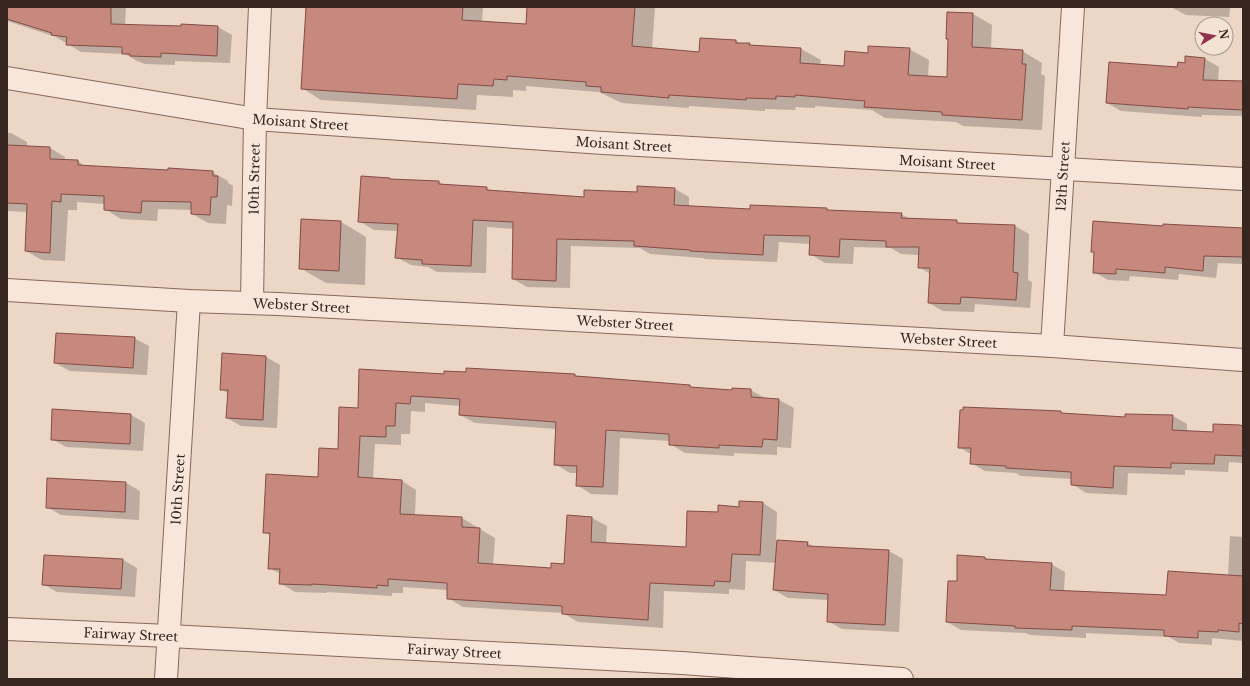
<svg xmlns="http://www.w3.org/2000/svg" width="1250" height="686" font-family="'Libre Baskerville',serif">
<style>
.shadow{fill:#0003}
.building{fill:#c7897e;stroke:#834c44}
.lines{fill:none;stroke-linecap:round;stroke-linejoin:round}
.street-casing{stroke:#86685d;stroke-width:24}
.street{stroke:#f7e6d9;stroke-width:22}
.labels{text-anchor:middle;dominant-baseline:central;stroke-width:4;stroke-linejoin:round;paint-order:stroke}
.street-label{font-size:13px;fill:#372520;stroke:#f3e3d5}
</style>
<rect width="100%" height="100%" fill="#ecd6c6"/>
<g class="shadow">
<polygon points="7,7 126,7 125,25 218,27 232,35 230,63 175,61 175,65 145,64 137,61 125,54 81,52 56,37 7,21"/>
<polygon points="307,7 483,7 482,23 527,25 528,7 655,7 652,49 700,53 701,39 736,41 741,44 749,44 752,46 801,49 821,60 820,65 845,67 868,54 909,49 929,60 928,77 948,78 949,40 947,39 973,14 992,25 991,49 1022,51 1042,63 1041,74 1045,76 1042,130 963,126 956,122 885,118 872,110 815,106 815,108 795,107 796,110 765,109 765,111 689,106 689,108 622,103 599,92 526,86 526,91 513,90 513,97 477,95 476,110 321,100 302,88"/>
<polygon points="1171,7 1230,7 1229,17 1186,15"/>
<polygon points="1205,59 1219,67 1218,81 1243,82 1243,116 1202,115 1202,117 1121,111 1107,103 1186,64"/>
<polygon points="7,133 11,133 27,142 27,147 50,148 65,157 65,161 78,161 86,167 169,171 212,172 228,181 228,183 233,186 232,206 227,205 226,224 208,223 192,214 192,210 158,209 157,221 121,219 105,209 105,204 77,202 77,210 68,210 65,261 42,260 26,251 28,212 7,211"/>
<polygon points="392,180 439,182 445,186 486,188 493,192 585,198 675,189 689,197 689,207 751,210 827,209 830,211 901,214 912,220 956,221 961,224 1015,226 1029,234 1028,280 1032,282 1030,308 975,304 974,312 943,311 929,303 930,274 919,267 920,255 901,254 891,248 854,247 853,264 825,263 810,254 811,244 779,242 777,262 705,259 703,258 650,254 640,248 571,246 570,288 527,287 513,279 514,229 487,227 486,273 437,272 428,267 411,265 396,257 398,231 374,230 359,221"/>
<polygon points="341,222 366,237 365,285 326,283 300,268"/>
<polygon points="1164,227 1243,229 1243,264 1218,263 1216,278 1179,274 1178,280 1130,276 1129,281 1108,280 1094,272 1095,253 1092,251"/>
<polygon points="134,338 149,346 147,375 70,371 55,363"/>
<polygon points="266,357 280,365 277,428 241,426 227,418 229,394 221,389"/>
<polygon points="445,375 574,375 579,377 690,386 695,389 733,391 751,390 766,399 779,400 794,408 791,448 777,447 777,455 734,453 734,456 685,453 670,444 670,441 620,438 618,495 591,494 577,485 577,473 570,473 555,464 556,429 475,423 460,415 460,406 425,403 425,412 411,411 410,434 401,434 401,445 375,444 373,479 402,481 416,490 415,516 462,518 477,527 477,529 480,529 495,538 493,565 552,570 565,565 568,516 592,518 607,526 606,544 687,548 719,513 763,503 777,512 776,541 807,543 815,547 889,551 903,559 899,632 842,629 828,621 829,600 788,598 774,590 776,563 746,561 745,590 729,589 729,594 664,591 663,628 578,622 563,613 463,607 448,598 448,590 403,587 403,593 392,593 392,596 327,592 327,593 295,592 280,583 281,574 269,568 271,536 264,532 319,478 339,450 359,409"/>
<polygon points="1060,412 1064,414 1126,418 1173,416 1187,424 1187,432 1214,433 1243,427 1243,463 1229,462 1228,472 1185,470 1185,475 1128,473 1127,495 1086,493 1072,484 1072,479 1021,476 1016,473 985,471 971,463 972,455 959,447"/>
<polygon points="131,415 145,423 143,451 66,447 52,439"/>
<polygon points="48,479 126,483 140,491 139,520 61,515 47,507"/>
<polygon points="1230,536 1243,537 1243,641 1212,638 1212,645 1179,643 1169,637 1086,633 1086,638 1030,635 1025,633 961,630 947,622 957,582 985,558 989,560 1051,564 1065,572 1064,591 1167,596 1228,576"/>
<polygon points="123,560 137,568 135,597 57,592 43,584"/>
</g>
<g class="building">
<polygon points="7,7 111,7 111,24 181,26 181,24 218,26 217,56 161,53 161,57 130,56 130,54 122,54 122,47 66,45 67,37 51,35 52,33 7,19"/>
<polygon points="306,7 463,7 462,20 526,24 527,7 635,7 632,46 699,52 700,38 736,40 736,43 750,43 749,45 801,48 800,63 844,66 845,51 868,53 868,46 910,48 908,75 947,77 948,39 946,39 947,12 973,13 972,47 1023,50 1022,64 1026,64 1022,120 942,115 942,112 864,107 865,101 795,95 795,97 776,96 776,99 746,98 746,100 669,95 669,98 601,92 601,87 586,86 586,82 507,76 507,80 494,79 493,86 458,84 457,99 301,89"/>
<polygon points="1185,56 1205,58 1203,80 1243,81 1243,110 1188,107 1188,109 1106,103 1109,62 1177,67 1178,62 1185,63"/>
<polygon points="7,145 50,147 50,159 78,160 78,165 168,170 168,168 213,171 213,176 218,176 217,197 211,197 210,215 191,214 191,202 142,201 141,213 104,210 104,196 61,194 61,202 52,201 50,253 25,251 27,204 7,203"/>
<polygon points="361,176 390,178 390,179 439,181 439,184 487,187 487,190 584,197 584,190 637,192 637,186 675,188 674,205 750,209 750,205 827,208 827,210 902,213 901,218 957,220 957,223 1015,225 1013,272 1018,273 1016,300 961,297 960,304 928,303 930,268 918,268 919,247 886,247 886,241 840,239 839,257 809,255 810,236 764,235 763,255 690,251 690,250 634,246 634,241 557,239 556,281 512,279 513,222 473,220 471,266 422,264 422,260 395,258 398,224 358,222"/>
<polygon points="301,219 341,221 339,271 299,269"/>
<polygon points="1093,221 1163,226 1163,224 1243,228 1243,257 1204,256 1203,271 1165,267 1165,273 1116,269 1116,274 1093,273 1094,252 1091,252"/>
<polygon points="56,333 135,337 133,368 54,363"/>
<polygon points="222,353 266,356 263,420 226,418 228,390 220,390"/>
<polygon points="466,368 575,374 575,376 589,377 690,385 690,387 732,390 732,388 751,389 751,397 779,399 777,440 763,439 762,447 719,445 719,448 669,445 669,434 606,430 603,487 576,486 577,466 554,465 556,422 459,415 460,399 411,396 410,404 396,403 395,426 386,426 386,437 360,436 358,477 402,480 400,514 462,517 462,527 480,528 478,563 551,568 551,563 564,564 567,515 592,517 591,542 686,547 687,511 718,512 718,505 739,507 739,501 763,502 760,555 732,554 730,582 715,581 714,586 650,583 648,620 562,614 562,606 447,599 447,583 388,579 388,586 377,585 377,588 312,584 312,585 279,584 280,569 268,569 270,533 263,533 266,474 318,477 319,448 338,449 339,407 358,408 359,369 444,374 444,371 466,372"/>
<polygon points="963,407 1061,411 1061,413 1125,417 1125,414 1173,415 1172,430 1213,432 1213,424 1240,425 1243,426 1243,456 1215,455 1214,464 1171,463 1171,468 1114,466 1113,488 1071,485 1071,472 1006,468 1006,466 970,464 971,448 958,448 960,410 963,410"/>
<polygon points="52,409 131,414 130,444 51,440"/>
<polygon points="47,478 126,482 125,512 46,508"/>
<polygon points="777,540 808,542 807,546 889,550 885,625 827,622 828,594 773,590"/>
<polygon points="44,555 123,559 121,589 42,585"/>
<polygon points="957,555 985,557 985,559 1052,563 1050,590 1166,595 1168,571 1243,576 1243,624 1239,623 1239,632 1218,630 1218,632 1198,631 1198,638 1164,636 1164,630 1072,626 1072,630 1015,628 1015,626 946,622 948,581 957,581"/>
</g>
<g class="lines">
<defs>
<g id="street">
<path id="s1" d="M7 78 255 119 603 143 1243 179"/>
<path id="s2" d="M7 290 189 301 278 304 1052 346 1243 360"/>
<path id="s3" d="M252 302 255 119 260 7"/>
<path id="s4" d="M1052 346 1073 7"/>
<path id="s5" d="M7 629 169 636 682 663 902 679"/>
<path id="s6" d="M166 679 189 301"/>
</g>
</defs>
<use href="#street" class="street-casing"/>
<use href="#street" class="street"/>
</g>
<g class="labels">
<g class="street-label">
<text stroke="none"><textPath href="#s1" startOffset="297">Moisant Street</textPath></text>
<text stroke="none"><textPath href="#s1" startOffset="621">Moisant Street</textPath></text>
<text stroke="none"><textPath href="#s1" startOffset="945">Moisant Street</textPath></text>
<text stroke="none"><textPath href="#s4" startOffset="170">12th Street</textPath></text>
<text stroke="none"><textPath href="#s3" startOffset="123">10th Street</textPath></text>
<text stroke="none"><textPath href="#s2" startOffset="295">Webster Street</textPath></text>
<text stroke="none"><textPath href="#s2" startOffset="619">Webster Street</textPath></text>
<text stroke="none"><textPath href="#s2" startOffset="943">Webster Street</textPath></text>
<text stroke="none"><textPath href="#s6" startOffset="190">10th Street</textPath></text>
<text stroke="none"><textPath href="#s5" startOffset="124">Fairway Street</textPath></text>
<text stroke="none"><textPath href="#s5" startOffset="448">Fairway Street</textPath></text>
</g>
</g>
<rect width="1250" height="686" fill="none" stroke="#372520" stroke-width="16"/>
<g transform="translate(1214 36) rotate(80)"><circle r="19" fill="#f3e3d5" stroke="#a8978d"/>
<path d="M0-3L7 15L0 10L-7 15Z" fill="#91314b"/>
<text y="-6" font-size="11" font-weight="bold" text-anchor="middle" fill="#372520">N</text>
</g>
</svg>
